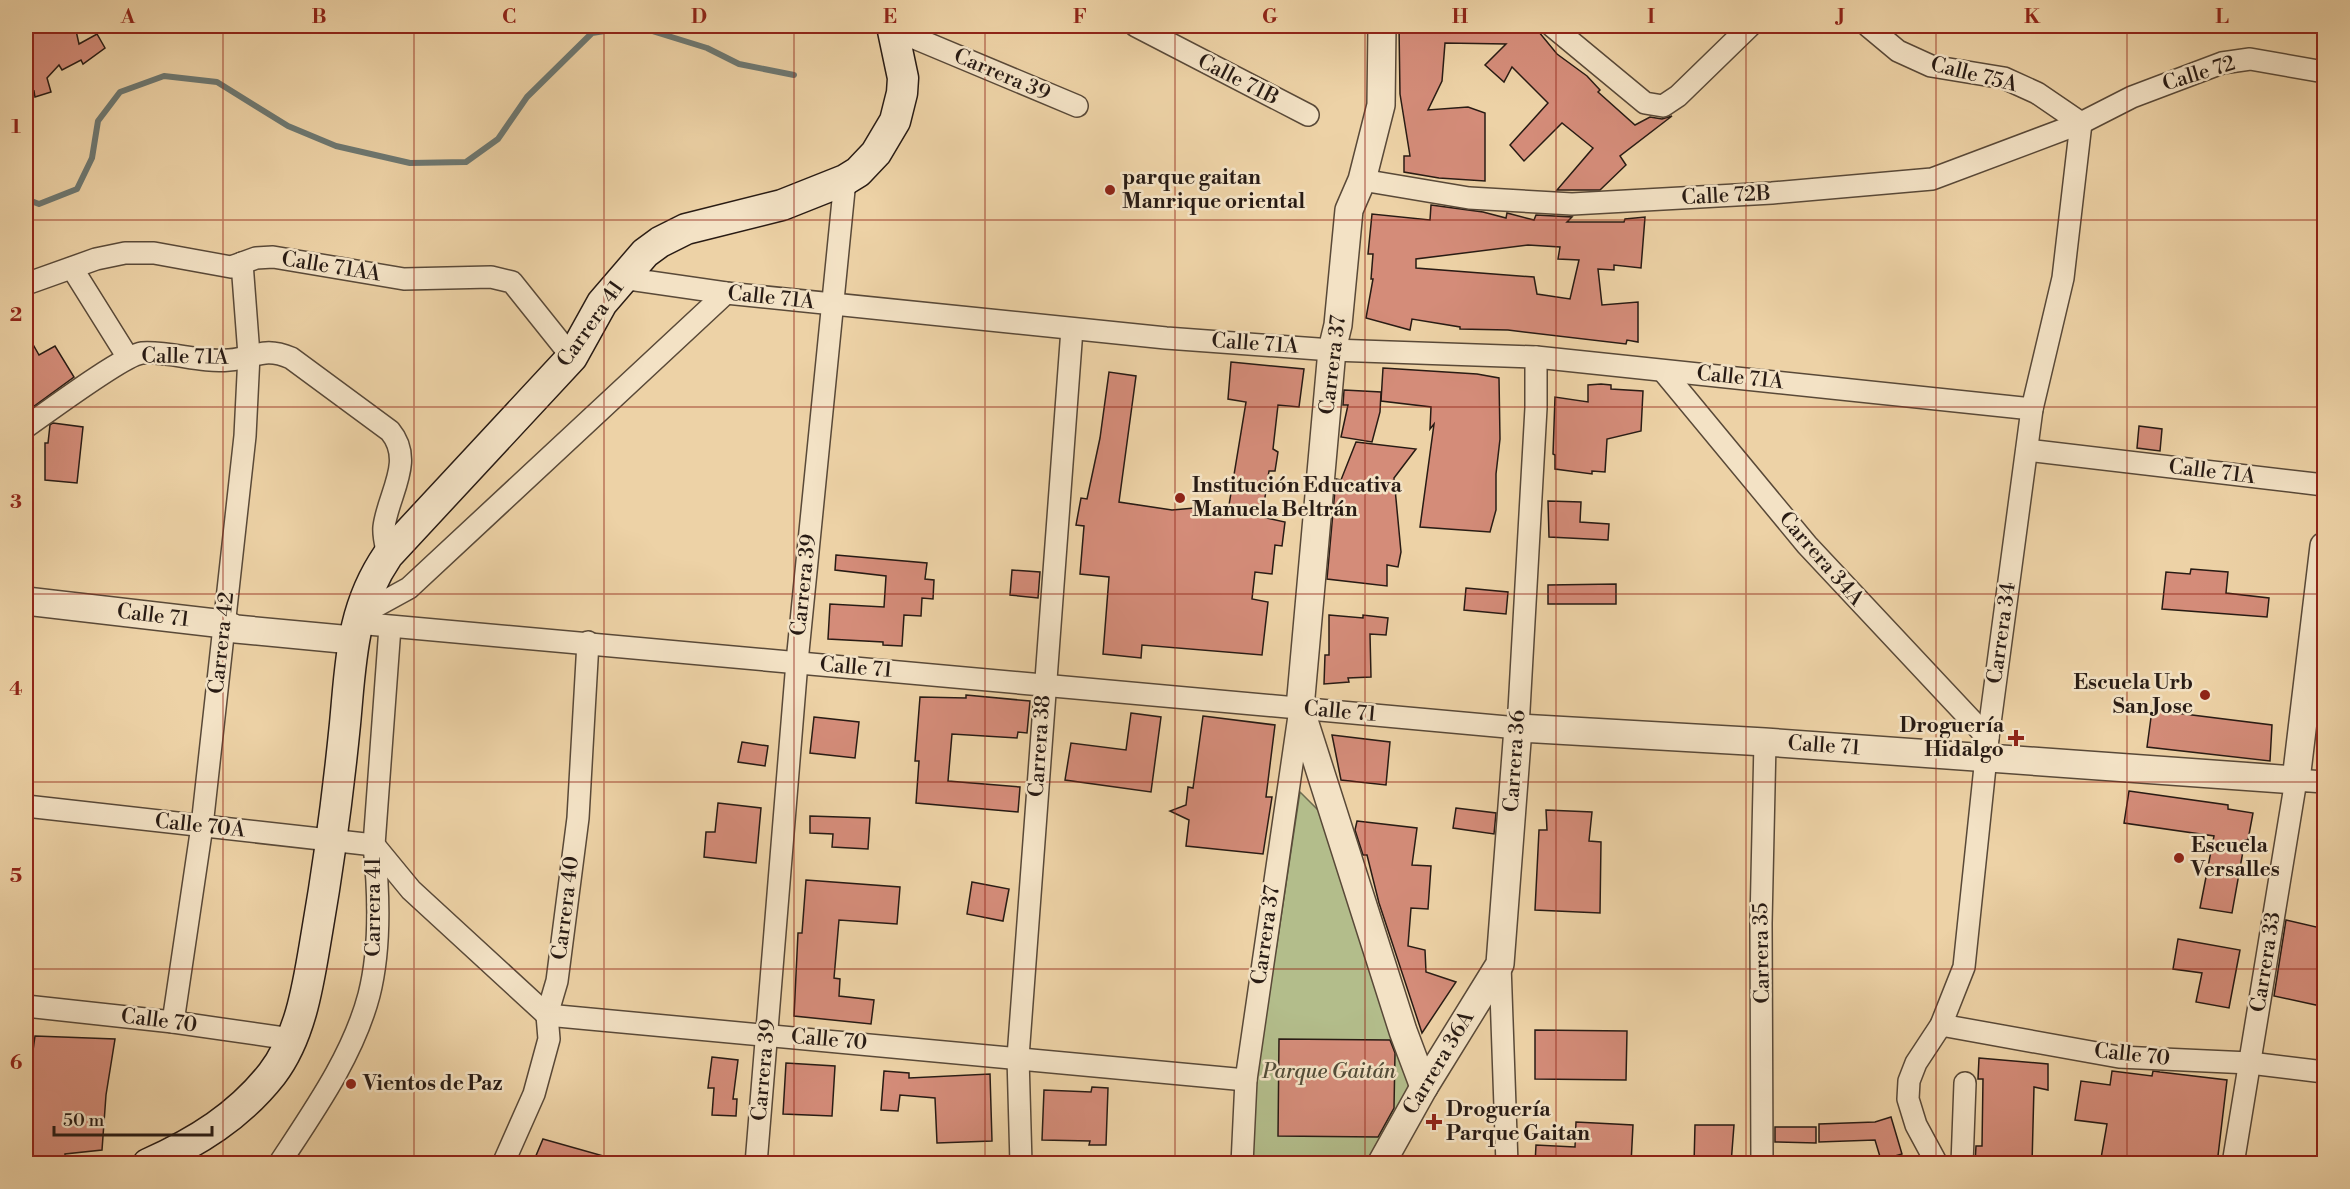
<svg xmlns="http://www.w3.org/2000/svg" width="2350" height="1189" font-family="'Libre Bodoni',serif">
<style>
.green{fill:#b3bd8b;stroke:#6e6c50;stroke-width:1.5}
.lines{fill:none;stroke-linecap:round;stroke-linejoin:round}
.stream{stroke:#6d7872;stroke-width:6}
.building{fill:#d48c79;stroke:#281b14;stroke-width:1.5;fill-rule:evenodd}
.minor-casing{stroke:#594938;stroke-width:24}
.tertiary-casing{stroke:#594938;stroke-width:30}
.secondary-casing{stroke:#281b14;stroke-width:33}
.minor{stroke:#f3e2c5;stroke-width:21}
.tertiary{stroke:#f3e2c5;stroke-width:27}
.secondary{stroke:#f3e2c5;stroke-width:30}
.grid{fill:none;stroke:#8f2418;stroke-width:1.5;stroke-opacity:0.55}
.poi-dot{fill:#8f2418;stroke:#f3e2c5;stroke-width:2}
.labels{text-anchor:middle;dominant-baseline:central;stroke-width:5;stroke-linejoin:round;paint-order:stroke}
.street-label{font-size:21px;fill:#281b14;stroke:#f3e2c5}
.poi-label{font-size:21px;font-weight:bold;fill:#281b14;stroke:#f3e2c5;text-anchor:start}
.park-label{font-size:21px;font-style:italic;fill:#524c38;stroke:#f3e2c5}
.neatline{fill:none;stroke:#8f2418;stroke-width:2}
.grid-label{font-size:20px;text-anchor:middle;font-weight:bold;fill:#8f2418}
</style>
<rect width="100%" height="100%" fill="#edd2a6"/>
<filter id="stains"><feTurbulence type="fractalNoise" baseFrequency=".00333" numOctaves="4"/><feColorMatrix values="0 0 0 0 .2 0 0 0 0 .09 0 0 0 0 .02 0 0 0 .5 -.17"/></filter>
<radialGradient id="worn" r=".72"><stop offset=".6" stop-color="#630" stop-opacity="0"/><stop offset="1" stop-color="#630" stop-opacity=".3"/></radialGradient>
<polygon class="green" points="1300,792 1339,831 1424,1087 1369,1163 1244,1164 1250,1050 1276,950"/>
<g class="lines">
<polyline class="stream" points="26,199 39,204 77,189 92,158 98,121 120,92 164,76 217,82 288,126 336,146 410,163 466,162 498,139 527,97 592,33 636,26 707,48 739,64 794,75"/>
</g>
<g class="building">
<polygon points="52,26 75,26 79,44 97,34 105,48 83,64 81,60 62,70 59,65 47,78 51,92 35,97 34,91 26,94 26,33"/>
<polygon points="1399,26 1534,26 1557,54 1587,76 1600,90 1598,92 1635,125 1650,117 1662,119 1672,116 1620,156 1626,165 1600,190 1557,190 1593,148 1562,123 1524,161 1510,145 1548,103 1512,67 1504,82 1485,65 1506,44 1445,43 1442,81 1428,110 1468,107 1485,113 1485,181 1439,178 1404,172 1404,156 1410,156 1400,94"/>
<path d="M1431 205 1483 212 1506 218 1507 213 1534 220 1536 215 1572 217 1567 222H1624L1625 219 1645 217 1641 268 1614 265V270L1598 269 1602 305 1638 302V342L1627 340 1626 344 1508 330 1460 329V327L1412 319 1410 330 1366 318 1373 279H1371L1373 254H1368L1372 214 1430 220ZM1528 245 1560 247 1558 259 1579 260 1570 299 1537 294 1534 277 1416 268V259Z"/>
<polygon points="26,332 39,355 55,346 74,377 26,412"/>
<polygon points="1231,362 1304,369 1299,407 1278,405 1273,449 1278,452 1275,471 1269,471 1262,517 1285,522 1282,546 1275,545 1272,574 1255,572 1252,599 1268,602 1262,655 1142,645 1141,658 1103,654 1109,577 1080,574 1084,526 1076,525 1081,498 1087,499 1100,438 1109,372 1136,376 1119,502 1172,510 1229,505 1246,402 1228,399"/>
<polygon points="1383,368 1477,374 1499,378 1500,439 1496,474 1496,510 1490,532 1420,527 1434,424 1430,429 1431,407 1381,401"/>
<polygon points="1601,384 1611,385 1611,389 1643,391 1641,431 1607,439 1605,472 1592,471 1592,474 1555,469 1555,455 1553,454 1555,397 1588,402 1588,385"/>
<polygon points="1344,390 1381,392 1380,412 1372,442 1341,437 1348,405 1343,405"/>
<polygon points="53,423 83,427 77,483 45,480 45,443 48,443 50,425"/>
<polygon points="2139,426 2162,429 2160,451 2137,448"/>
<polygon points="1356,442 1416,449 1394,478 1401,552 1398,567 1387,565 1387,586 1327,579 1336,479 1341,480"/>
<polygon points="1548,501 1581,502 1580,522 1609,524 1608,540 1549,537"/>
<polygon points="836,555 927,563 925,579 934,580 933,599 922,598 921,616 904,615 902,646 883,645 883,642 828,639 830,604 884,607 886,576 835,570"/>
<polygon points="2191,569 2228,572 2226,593 2269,598 2267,617 2162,609 2166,572 2190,574"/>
<polygon points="1012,570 1040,572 1038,598 1010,595"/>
<polygon points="1616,584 1616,604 1548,604 1548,585"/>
<polygon points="1466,588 1508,592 1506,614 1464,610"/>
<polygon points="1329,615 1363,618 1363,615 1388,618 1386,635 1370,634 1371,677 1348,678 1349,682 1324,684 1325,655 1329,655"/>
<polygon points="966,695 1030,701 1027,733 1018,732 1017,738 952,734 948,781 1020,787 1018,812 916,803 919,761 915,761 920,697 966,698"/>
<polygon points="2152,710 2272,725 2270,761 2147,747"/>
<polygon points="1131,713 1161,717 1151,792 1065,780 1071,743 1126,750"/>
<polygon points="1203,716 1275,725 1266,797 1272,797 1263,854 1186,846 1189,820 1170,811 1186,805 1188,787 1193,788"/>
<polygon points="814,717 859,722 855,758 810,753"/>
<polygon points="1332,735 1390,742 1386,785 1341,780"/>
<polygon points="742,742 768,746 765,766 738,762"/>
<polygon points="2129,791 2228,805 2228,809 2253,813 2248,840 2245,840 2232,913 2200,908 2214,836 2124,823"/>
<polygon points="718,803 761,808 756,863 704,857 706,832 715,832"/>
<polygon points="1456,808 1496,813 1494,834 1453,828"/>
<polygon points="1546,810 1592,812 1589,841 1601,842 1600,913 1535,910 1539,830 1547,830"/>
<polygon points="810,816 870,818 868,849 832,847 833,834 810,833"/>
<polygon points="1357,821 1417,828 1412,865 1431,866 1428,909 1411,908 1408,946 1425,950 1426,972 1456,982 1422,1033 1379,903 1367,855 1363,855 1355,830"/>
<polygon points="806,880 900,887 897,924 839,920 834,978 840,979 839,996 874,1000 871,1024 794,1016 798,933 802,933"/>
<polygon points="972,882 1009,889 1003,921 967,914"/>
<polygon points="2286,920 2325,929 2325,1007 2274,996"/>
<polygon points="2178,939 2240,950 2229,1008 2196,1002 2202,973 2173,969"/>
<polygon points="1535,1030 1627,1031 1626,1080 1535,1079"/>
<polygon points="35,1036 115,1039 106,1095 102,1150 65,1154 65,1157 26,1164 26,1102"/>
<polygon points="1279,1039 1390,1040 1395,1053 1394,1108 1378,1137 1278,1136"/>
<polygon points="712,1057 738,1060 733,1099 737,1099 736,1116 712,1115 714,1088 708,1088"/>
<polygon points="1979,1058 2048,1064 2048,1090 2034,1087 2032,1164 1975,1164 1976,1146 1982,1146 1983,1079 1978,1079"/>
<polygon points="786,1063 835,1066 832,1116 783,1114"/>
<polygon points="884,1071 909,1073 909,1078 990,1074 992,1141 937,1143 935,1098 900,1095 898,1111 881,1110"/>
<polygon points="2112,1071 2152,1076 2153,1071 2160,1072 2227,1080 2217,1164 2150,1164 2117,1158 2116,1164 2100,1164 2107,1124 2075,1120 2081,1081 2110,1085"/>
<polygon points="1092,1087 1108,1088 1106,1145 1089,1145 1090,1141 1042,1140 1044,1090 1091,1092"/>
<polygon points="1891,1117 1902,1154 1881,1160 1875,1140 1819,1142 1819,1124 1875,1122"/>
<polygon points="1576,1122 1633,1125 1631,1164 1535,1164 1536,1145 1575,1147"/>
<polygon points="1695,1125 1734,1125 1731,1164 1694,1164"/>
<polygon points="1775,1127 1816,1127 1816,1143 1775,1142"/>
<polygon points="543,1139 614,1159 613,1164 556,1164 535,1158"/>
</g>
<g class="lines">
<defs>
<g id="minor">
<polyline points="1136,26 1308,115"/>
<polyline points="1552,26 1645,103 1663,106 1678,96 1750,26"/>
<polyline points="1868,26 1898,51 1931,66 2004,78 2037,93 2081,123"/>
<polyline points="893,29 1077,106"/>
<polyline points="1362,180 1469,198 1572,204 1772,193 1932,179 2081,123 2132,97 2222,63 2250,59 2324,72"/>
<polyline points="72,268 127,356"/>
<polyline points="622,278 726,293 1166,338 1332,350 1536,357 2032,409"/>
<polyline points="26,284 96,259 125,253 154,253 231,267 256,258 273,257 404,279 491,277 512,282 572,357"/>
<polyline points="1663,371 1807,545 1988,738"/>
<path d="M26 427C46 413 124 355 142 353 171 351 200 363 229 360 256 358 263 346 291 358L390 431C415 461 388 494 384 527 383 536 386 546 388 555"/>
<polyline points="2027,450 2324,485"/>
<polyline points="358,616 409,588 726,293"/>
<polyline points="357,623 1518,728 1536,408 1536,357"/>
<polyline points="26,806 374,845"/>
<polyline points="374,845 411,890 547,1015 1246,1080"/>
<polyline points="1500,964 1507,1164"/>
<polyline points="26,1006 173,1022 291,1039"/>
<polyline points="173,1022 202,826 245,436 249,355 242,263"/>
<polyline points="1941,1025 2119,1057 2250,1063 2324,1072"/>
<path d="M279 1164C313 1112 353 1056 369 995 381 948 379 893 374 845L390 627"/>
<polyline points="503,1164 534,1094 549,1039 547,1015 557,981 578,818 588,642"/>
<polyline points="756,1164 797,662 845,180"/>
<polyline points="1021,1164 1018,1057 1072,329"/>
<polyline points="1242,1164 1246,1080 1300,709"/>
<polyline points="1762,1164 1761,923 1765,742"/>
<polyline points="1937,1164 1916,1125 1908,1099 1909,1081 1916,1063 1941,1025 1964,967 1988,738 2032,409 2063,278 2081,123"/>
<polyline points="1962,1164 1965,1083"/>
<polyline points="2233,1164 2296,780 2324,782"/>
</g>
<g id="tertiary">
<polyline points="1382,26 1381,105 1362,180 1349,210 1338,325 1332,350 1300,708 1403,1031 1424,1087"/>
<polyline points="26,601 224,624 236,629 352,640"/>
<polyline points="1381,1164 1424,1087 1500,964 1518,728 1765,742 2296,780 2324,546"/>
</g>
<path id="secondary" d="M148 1164C197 1142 239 1116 272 1074 302 1035 309 979 317 932 329 863 338 794 345 724 351 661 351 609 388 555L572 357 602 303 645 253 660 242 686 229 782 205 845 180 858 172 876 153 895 121 902 93 903 78 892 26"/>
</defs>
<use href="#minor" class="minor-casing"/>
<use href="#tertiary" class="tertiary-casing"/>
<use href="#secondary" class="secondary-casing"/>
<use href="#minor" class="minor"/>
<use href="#tertiary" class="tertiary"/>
<use href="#secondary" class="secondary"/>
</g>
<path class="grid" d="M223 26V1164M414 26V1164M604 26V1164M794 26V1164M985 26V1164M1175 26V1164M1365 26V1164M1556 26V1164M1746 26V1164M1936 26V1164M2127 26V1164M26 220H2324M26 407H2324M26 594H2324M26 782H2324M26 969H2324"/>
<g class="poi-dot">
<circle cx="1110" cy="190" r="6"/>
<circle cx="1180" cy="498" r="6"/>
<circle cx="2205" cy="695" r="6"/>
<path d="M2013 729h6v6h6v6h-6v6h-6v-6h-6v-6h6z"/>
<circle cx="2179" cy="858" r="6"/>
<circle cx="351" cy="1084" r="6"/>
<path d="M1431 1113h6v6h6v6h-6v6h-6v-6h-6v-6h6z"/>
</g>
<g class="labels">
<g class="street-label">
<text transform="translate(2199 74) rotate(-17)">Calle 72</text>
<text transform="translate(1002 75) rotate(23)">Carrera 39</text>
<text transform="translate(1974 75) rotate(14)">Calle 75A</text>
<text transform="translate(1238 80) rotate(27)">Calle 71B</text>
<text transform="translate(1726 196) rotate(-3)">Calle 72B</text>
<text transform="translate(331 267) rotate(9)">Calle 71AA</text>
<text transform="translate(771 298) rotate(6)">Calle 71A</text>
<text transform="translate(591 324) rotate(-55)">Carrera 41</text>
<text transform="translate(1255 344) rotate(4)">Calle 71A</text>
<text transform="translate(185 357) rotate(1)">Calle 71A</text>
<text transform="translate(1333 365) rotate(-83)">Carrera 37</text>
<text transform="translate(1740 378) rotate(6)">Calle 71A</text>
<text transform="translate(2212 472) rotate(7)">Calle 71A</text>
<text transform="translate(1821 559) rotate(49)">Carrera 34A</text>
<text transform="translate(804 585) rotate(-84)">Carrera 39</text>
<text transform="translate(153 616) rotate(7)">Calle 71</text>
<text transform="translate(2002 633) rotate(-82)">Carrera 34</text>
<text transform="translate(222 643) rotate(-84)">Carrera 42</text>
<text transform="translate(856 668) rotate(5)">Calle 71</text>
<text transform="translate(1340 712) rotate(5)">Calle 71</text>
<text transform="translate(1040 746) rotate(-86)">Carrera 38</text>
<text transform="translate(1824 746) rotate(4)">Calle 71</text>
<text transform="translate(1515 761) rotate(-86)">Carrera 36</text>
<text transform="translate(200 826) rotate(6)">Calle 70A</text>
<text transform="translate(374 907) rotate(-90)">Carrera 41</text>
<text transform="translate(566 908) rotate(-83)">Carrera 40</text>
<text transform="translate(1266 935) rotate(-82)">Carrera 37</text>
<text transform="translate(1762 953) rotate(-91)">Carrera 35</text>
<text transform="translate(2266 962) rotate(-81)">Carrera 33</text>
<text transform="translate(159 1021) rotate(7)">Calle 70</text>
<text transform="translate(829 1040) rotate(5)">Calle 70</text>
<text transform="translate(2132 1055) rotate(6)">Calle 70</text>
<text transform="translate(1439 1063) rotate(-59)">Carrera 36A</text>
<text transform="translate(764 1070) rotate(-85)">Carrera 39</text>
</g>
<g class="poi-label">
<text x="1122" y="178">parque gaitan<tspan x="1122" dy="24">Manrique oriental</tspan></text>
<text x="1192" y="486">Institución Educativa<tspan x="1192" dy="24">Manuela Beltrán</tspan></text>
<text x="2193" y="683" text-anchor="end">Escuela Urb<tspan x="2193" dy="24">San Jose</tspan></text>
<text x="2004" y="726" text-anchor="end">Droguería<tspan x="2004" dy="24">Hidalgo</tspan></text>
<text x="2191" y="846">Escuela<tspan x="2191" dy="24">Versalles</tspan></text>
<text x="363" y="1084">Vientos de Paz</text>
<text x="1446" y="1110">Droguería<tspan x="1446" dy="24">Parque Gaitan</tspan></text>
</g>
<g class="park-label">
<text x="1329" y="1072">Parque Gaitán</text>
</g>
</g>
<rect width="2350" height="1189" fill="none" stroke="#edd2a6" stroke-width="66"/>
<path d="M54 1126v9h158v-9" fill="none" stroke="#281b14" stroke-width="3"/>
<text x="63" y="1126" font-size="18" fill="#281b14" stroke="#f3e2c5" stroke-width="4.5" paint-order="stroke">50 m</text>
<rect x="33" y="33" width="2284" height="1123" class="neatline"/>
<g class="grid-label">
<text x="128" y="23">A</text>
<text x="319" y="23">B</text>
<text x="509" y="23">C</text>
<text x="699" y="23">D</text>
<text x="890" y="23">E</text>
<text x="1080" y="23">F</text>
<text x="1270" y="23">G</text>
<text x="1460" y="23">H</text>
<text x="1651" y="23">I</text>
<text x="1841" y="23">J</text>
<text x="2032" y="23">K</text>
<text x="2222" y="23">L</text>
<text x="16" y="133">1</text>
<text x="16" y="321">2</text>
<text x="16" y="508">3</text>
<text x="16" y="695">4</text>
<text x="16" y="882">5</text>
<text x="16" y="1069">6</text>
</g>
<rect width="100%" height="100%" filter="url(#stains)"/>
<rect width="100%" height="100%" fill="url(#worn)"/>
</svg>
